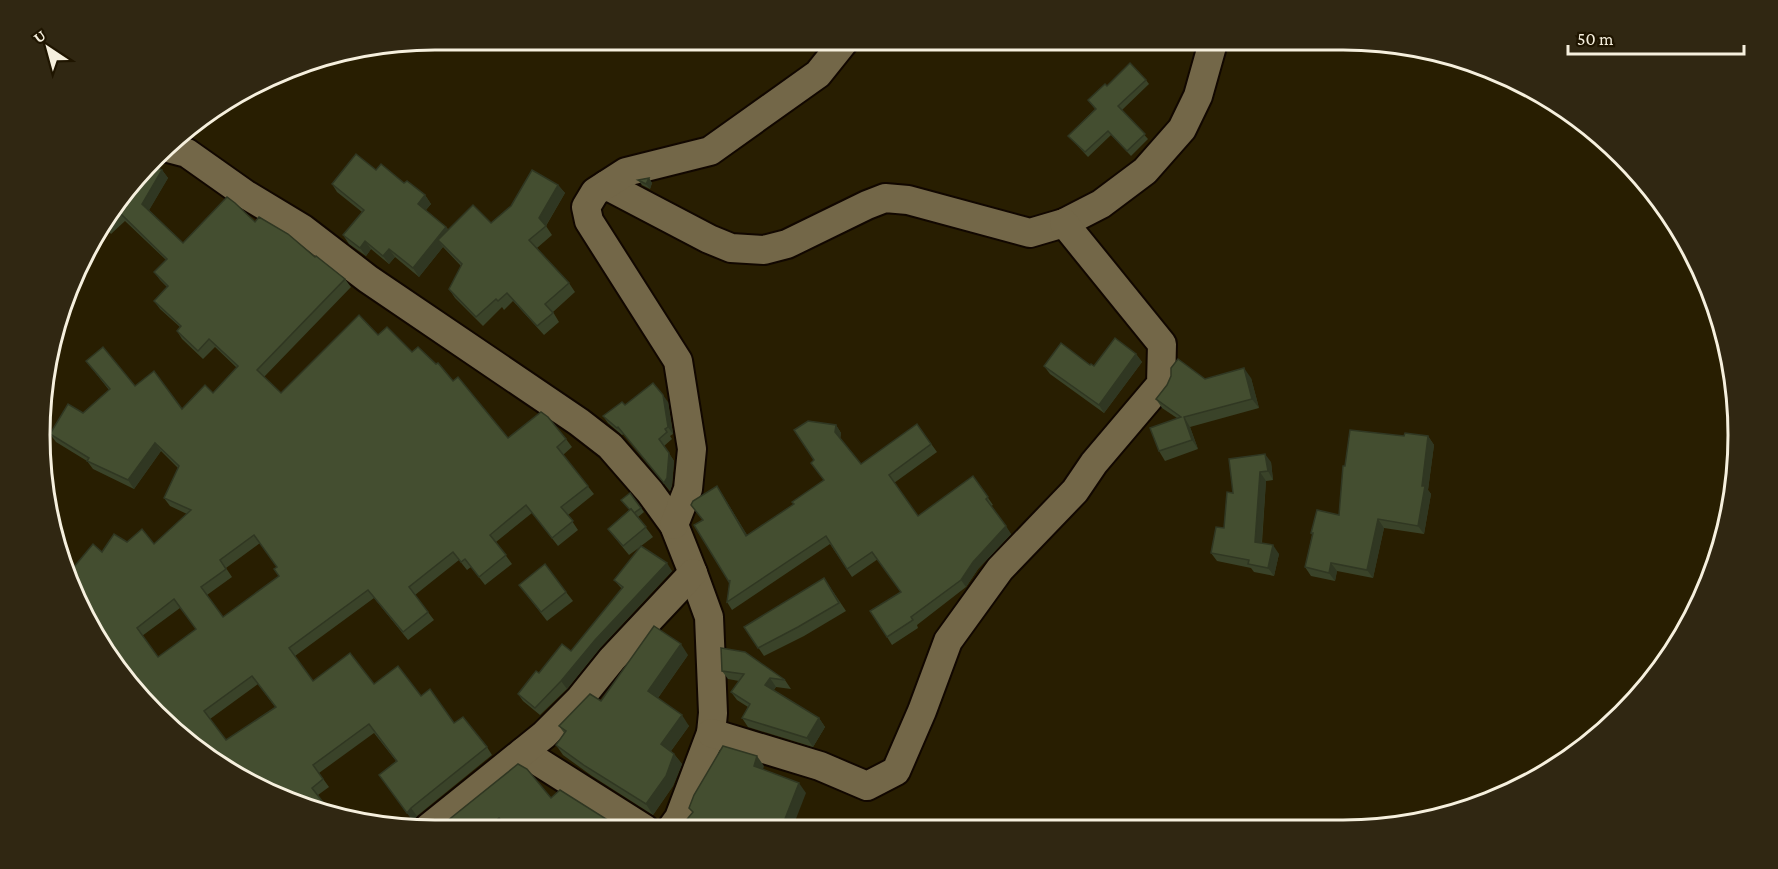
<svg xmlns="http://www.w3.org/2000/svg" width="1778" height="869" font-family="'Crimson Pro',serif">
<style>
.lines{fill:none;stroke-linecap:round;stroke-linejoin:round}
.minor-casing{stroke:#110700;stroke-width:32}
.minor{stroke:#736748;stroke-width:28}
.wall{fill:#3a4329;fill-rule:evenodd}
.shaded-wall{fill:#303722}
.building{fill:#444e30;stroke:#303722;stroke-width:1.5;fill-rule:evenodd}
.rim{fill:none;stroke:#f6f0de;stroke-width:3}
</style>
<rect width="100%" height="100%" fill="#281e01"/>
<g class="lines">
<defs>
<g id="minor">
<polyline points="168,148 187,153 245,194 303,229 368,279 579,422 610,446 650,492 674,525 693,573 709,617 713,713 711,733 679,818 671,829"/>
<polyline points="606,185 709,239 731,248 764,250 787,244 867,205 885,198 908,200 1030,233 1064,223 1101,204 1145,171 1182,129 1198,96 1214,39"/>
<polyline points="674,525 688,489 692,449 678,361 589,221 586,207 595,192 626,172 710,151 818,74 846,39"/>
<polyline points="711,733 820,766 867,786 896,771 922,711 948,641 1000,569 1075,491 1094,463 1161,384 1162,344 1064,223"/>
<polyline points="523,752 645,829"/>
<polyline points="427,829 544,735 579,700 612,659 693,573"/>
</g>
</defs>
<use href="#minor" class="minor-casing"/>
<use href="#minor" class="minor"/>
</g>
<g class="wall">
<polygon points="1146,80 1149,84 1122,110 1148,139 1131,156 1111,135 1088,157 1072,140 1068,136 1095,109 1088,100 1107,86"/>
<path d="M162 170 168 178 149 210 183 243 255 222 315 257 345 279 351 287 264 377 281 393 378 335 412 352 453 381 508 438 566 439 572 447 563 455 594 494 568 515 578 530 558 546 532 513 496 542 512 564 485 585 471 567 467 570 459 560 415 595 434 620 408 640 374 598 295 656 313 681 374 684 421 696 454 723 487 747 492 755 417 816 413 821 379 775 396 761 374 733 319 773 329 787 318 795 173 732 102 552 127 542 154 544 187 514 170 506 164 498 178 468 161 451 134 489 93 469 87 461 56 442 50 434 83 413 109 390 86 361 182 409 213 393 237 368 215 347 203 359 182 339 177 331 180 327 160 309 154 301 167 287 160 280 154 272 166 260 125 221 111 234 101 223 105 215ZM260 543 277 567 279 576 223 617 207 595 232 577 226 568ZM180 608 196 629 158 657 142 636ZM258 684 275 707 226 740 210 719Z"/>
<polygon points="376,170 404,183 425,195 431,204 426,210 446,227 449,230 491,223 558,185 565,193 546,226 552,235 537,248 569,283 575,292 553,312 559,322 544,335 513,301 504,310 502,307 483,326 455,298 449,289 461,266 443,247 419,277 395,257 389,264 371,249 366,256 349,244 343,235 362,212 337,192 332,184"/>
<polygon points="649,178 652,183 650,189 642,185 638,180"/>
<polygon points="1136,354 1142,362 1104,413 1050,374 1044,366 1094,366"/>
<polygon points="1251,378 1259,408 1190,427 1198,449 1165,461 1159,451 1177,418 1162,408 1156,399 1167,385 1205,379"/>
<polygon points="668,402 673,434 670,436 672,439 664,446 674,461 672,485 670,491 624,434 622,435 608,423 603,416 625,405"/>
<polygon points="917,424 937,452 894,483 918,516 973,476 993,505 991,506 1011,534 978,569 966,587 917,625 918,628 892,645 887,637 901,592 878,559 852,577 830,544 732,610 727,602 730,583 702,520 722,494 747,535 794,504 824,481 836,425 841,433 840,439 861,464"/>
<polygon points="1404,436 1428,436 1434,445 1428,490 1431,494 1424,534 1384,528 1373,578 1337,571 1335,581 1311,576 1305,567 1312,535 1311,533 1339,515"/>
<polygon points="1271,462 1273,480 1266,481 1262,543 1279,554 1274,576 1254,572 1251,568 1217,561 1211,553 1224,528 1233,493"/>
<polygon points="630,493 644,512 638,517 653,537 641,546 672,571 600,648 567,689 540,715 523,701 518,694 539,673 571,651 622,589 614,580 640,547 629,555 615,538 608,529 629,510"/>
<polygon points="824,578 846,611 804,636 764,656 744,627"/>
<polygon points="519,585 566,592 573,601 547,621"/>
<polygon points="688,655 658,698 689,726 671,751 674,754 682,764 673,786 653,815 592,776 563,755 556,745 564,733 559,726 601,701"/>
<polygon points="722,671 785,680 791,689 776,687 774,690 819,718 825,727 813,747 748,727 742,718 748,707 737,700 731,692 739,681 728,679"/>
<polygon points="551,798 622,829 507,830 504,826 500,830 436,830"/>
</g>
<g class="shaded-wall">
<polygon points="162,170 168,178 148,212 142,204"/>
<polygon points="649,178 652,183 650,189 646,184"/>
<polygon points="558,185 565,193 545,227 539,218"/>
<polygon points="425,195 431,204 424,212 418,204"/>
<polygon points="446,227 452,235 438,240 443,247 419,277 413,268"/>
<polygon points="365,241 371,249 366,256 360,248"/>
<polygon points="389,249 395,257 389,264 383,256"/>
<polygon points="77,269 79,273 67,289 69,283"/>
<polygon points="1136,354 1142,362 1104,413 1099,405"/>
<polygon points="1244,368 1251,378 1259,408 1252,399"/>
<polygon points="663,395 668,402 673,434 668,427"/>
<polygon points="1184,417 1190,427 1198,449 1192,440"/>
<polygon points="836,425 841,433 840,440 835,432"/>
<polygon points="1428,436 1434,445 1428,490 1431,494 1424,534 1418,526 1422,486"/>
<polygon points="155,443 161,451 134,489 128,480"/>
<polygon points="669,453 674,461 672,485 670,491 664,483"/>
<polygon points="1265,454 1271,462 1273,480 1268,471"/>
<polygon points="1260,472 1266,481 1261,550 1255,542"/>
<polygon points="717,486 722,494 752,543 746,536"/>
<polygon points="1378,519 1384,528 1373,578 1367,570"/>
<polygon points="1006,526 1011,534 978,569 966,587 961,580 973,562"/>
<polygon points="1273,545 1279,554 1274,576 1268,568"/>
<polygon points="667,563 672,571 600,648 567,689 561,681 595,640"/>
<polygon points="1331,563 1337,571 1335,581 1329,573"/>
<polygon points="681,644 688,655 655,702 648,691"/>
<polygon points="770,678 776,687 771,693 765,685"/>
<polygon points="682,715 689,726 668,755 661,744"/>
<polygon points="819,718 825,727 813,747 807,738"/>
<polygon points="674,754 682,764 673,786 653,815 646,804"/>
<polygon points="757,756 764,766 761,776 754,766"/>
<polygon points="799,783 806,793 792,829 781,829"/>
<polygon points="411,808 417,816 413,821 407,813"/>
</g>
<g class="building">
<polygon points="1130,63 1146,80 1118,106 1145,134 1127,151 1108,131 1085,152 1068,136 1096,109 1088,100 1105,84 1107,86"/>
<polygon points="356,154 376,170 381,164 404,183 407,181 425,195 418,204 446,227 413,268 389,249 383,256 365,241 360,248 343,235 364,210 332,184"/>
<path d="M153 165 162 170 142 204 183 243 227 197 235 203 255 222 259 217 288 234 315 257 316 256 345 279 257 370 281 393 359 315 378 335 387 327 412 352 418 347 436 364 438 363 453 381 458 377 508 438 541 412 548 417 566 439 557 447 588 486 561 507 573 521 552 538 526 505 490 535 506 555 479 577 465 559 461 562 453 552 409 587 428 612 403 632 368 590 289 648 313 681 350 653 374 684 398 666 421 696 430 689 454 723 463 717 487 747 411 808 407 813 379 775 397 761 369 724 313 765 323 779 312 788 333 815 283 800 173 732 121 675 80 610 69 573 93 544 102 552 114 534 127 542 142 529 154 544 191 510 164 498 179 466 155 443 128 480 87 461 89 458 50 434 68 404 83 413 110 389 86 361 103 347 135 386 154 371 182 409 205 385 213 393 238 366 209 339 198 351 177 331 181 326 154 301 168 286 154 272 167 259 120 213 105 226 102 222 105 215ZM254 535 277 567 274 569 279 576 223 617 201 587 226 569 220 560ZM174 599 196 629 158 657 137 628ZM252 676 276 707 226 740 204 711Z"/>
<polygon points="532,170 558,185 539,218 546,226 529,240 569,283 545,304 553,313 537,326 507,293 498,301 496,299 476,317 449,289 462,264 438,240 473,205 491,223 511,206"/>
<polygon points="649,178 646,184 638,180"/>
<polygon points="1115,338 1136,354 1099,405 1044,366 1061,343 1090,365 1091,364 1094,366"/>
<polygon points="1178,359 1205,379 1244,368 1252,399 1184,417 1192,440 1159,451 1150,428 1181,417 1156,399 1167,385 1171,376 1171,368"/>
<polygon points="653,383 663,395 668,427 665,429 667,432 659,439 669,453 667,478 664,483 618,427 617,428 603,416 622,402 625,405"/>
<polygon points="808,421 836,425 835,432 861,464 917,424 931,444 889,475 918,516 973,476 988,497 986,499 1006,526 973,562 961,580 911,617 913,620 887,637 870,611 901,592 872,552 847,569 826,536 727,602 730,580 729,582 694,525 703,520 691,505 693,501 717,486 746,536 794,504 792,502 824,480 811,463 814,460 794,430"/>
<polygon points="1350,430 1404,436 1405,433 1428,436 1422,486 1425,486 1418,526 1378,519 1367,570 1331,563 1329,573 1305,567 1313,533 1311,533 1317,510 1339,515 1343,466 1345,466"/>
<polygon points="1265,454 1268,471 1260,472 1255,542 1273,545 1268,568 1248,564 1249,560 1211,553 1216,527 1224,528 1227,492 1233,493 1229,459"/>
<polygon points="630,493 641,508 634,513 631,509 630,510 621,500"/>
<polygon points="631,509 646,527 623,546 608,529"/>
<polygon points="641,546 667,563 595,640 561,681 535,708 518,694 536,671 539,673 562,644 571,651 623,587 614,580"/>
<polygon points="545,564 566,592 541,612 519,585"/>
<polygon points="824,578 839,603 798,627 758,648 744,627"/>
<polygon points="654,626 681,644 648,691 682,715 661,744 674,754 666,776 646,804 585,766 556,745 566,731 559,726 590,694 601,701"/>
<polygon points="721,648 745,652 785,680 770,678 765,685 819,718 807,738 742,718 750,704 731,692 744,674 722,671"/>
<polygon points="723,746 757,756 754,766 799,783 781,829 679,829 693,812 689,808 694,795"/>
<polygon points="518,764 527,769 551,798 560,790 622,829 509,830 499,818 485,830 436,830"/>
</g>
<path d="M0 0H1778V869H0ZM435 50H1343A385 385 0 0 1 1728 435V435A385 385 0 0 1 1343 820H435A385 385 0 0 1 50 435V435A385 385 0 0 1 435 50Z" fill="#302712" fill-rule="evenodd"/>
<path class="rim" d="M435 50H1343A385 385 0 0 1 1728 435V435A385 385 0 0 1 1343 820H435A385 385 0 0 1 50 435V435A385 385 0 0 1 435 50Z"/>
<g transform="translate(48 48) rotate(324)" stroke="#1f1500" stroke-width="4.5" paint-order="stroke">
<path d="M0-4.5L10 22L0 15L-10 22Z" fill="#f6f0de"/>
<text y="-9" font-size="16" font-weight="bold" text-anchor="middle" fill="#f6f0de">U</text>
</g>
<path d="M1568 45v9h176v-9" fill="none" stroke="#f6f0de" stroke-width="3"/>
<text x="1577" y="45" font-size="18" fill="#f6f0de" stroke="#1f1500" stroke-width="4.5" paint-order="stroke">50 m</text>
</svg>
